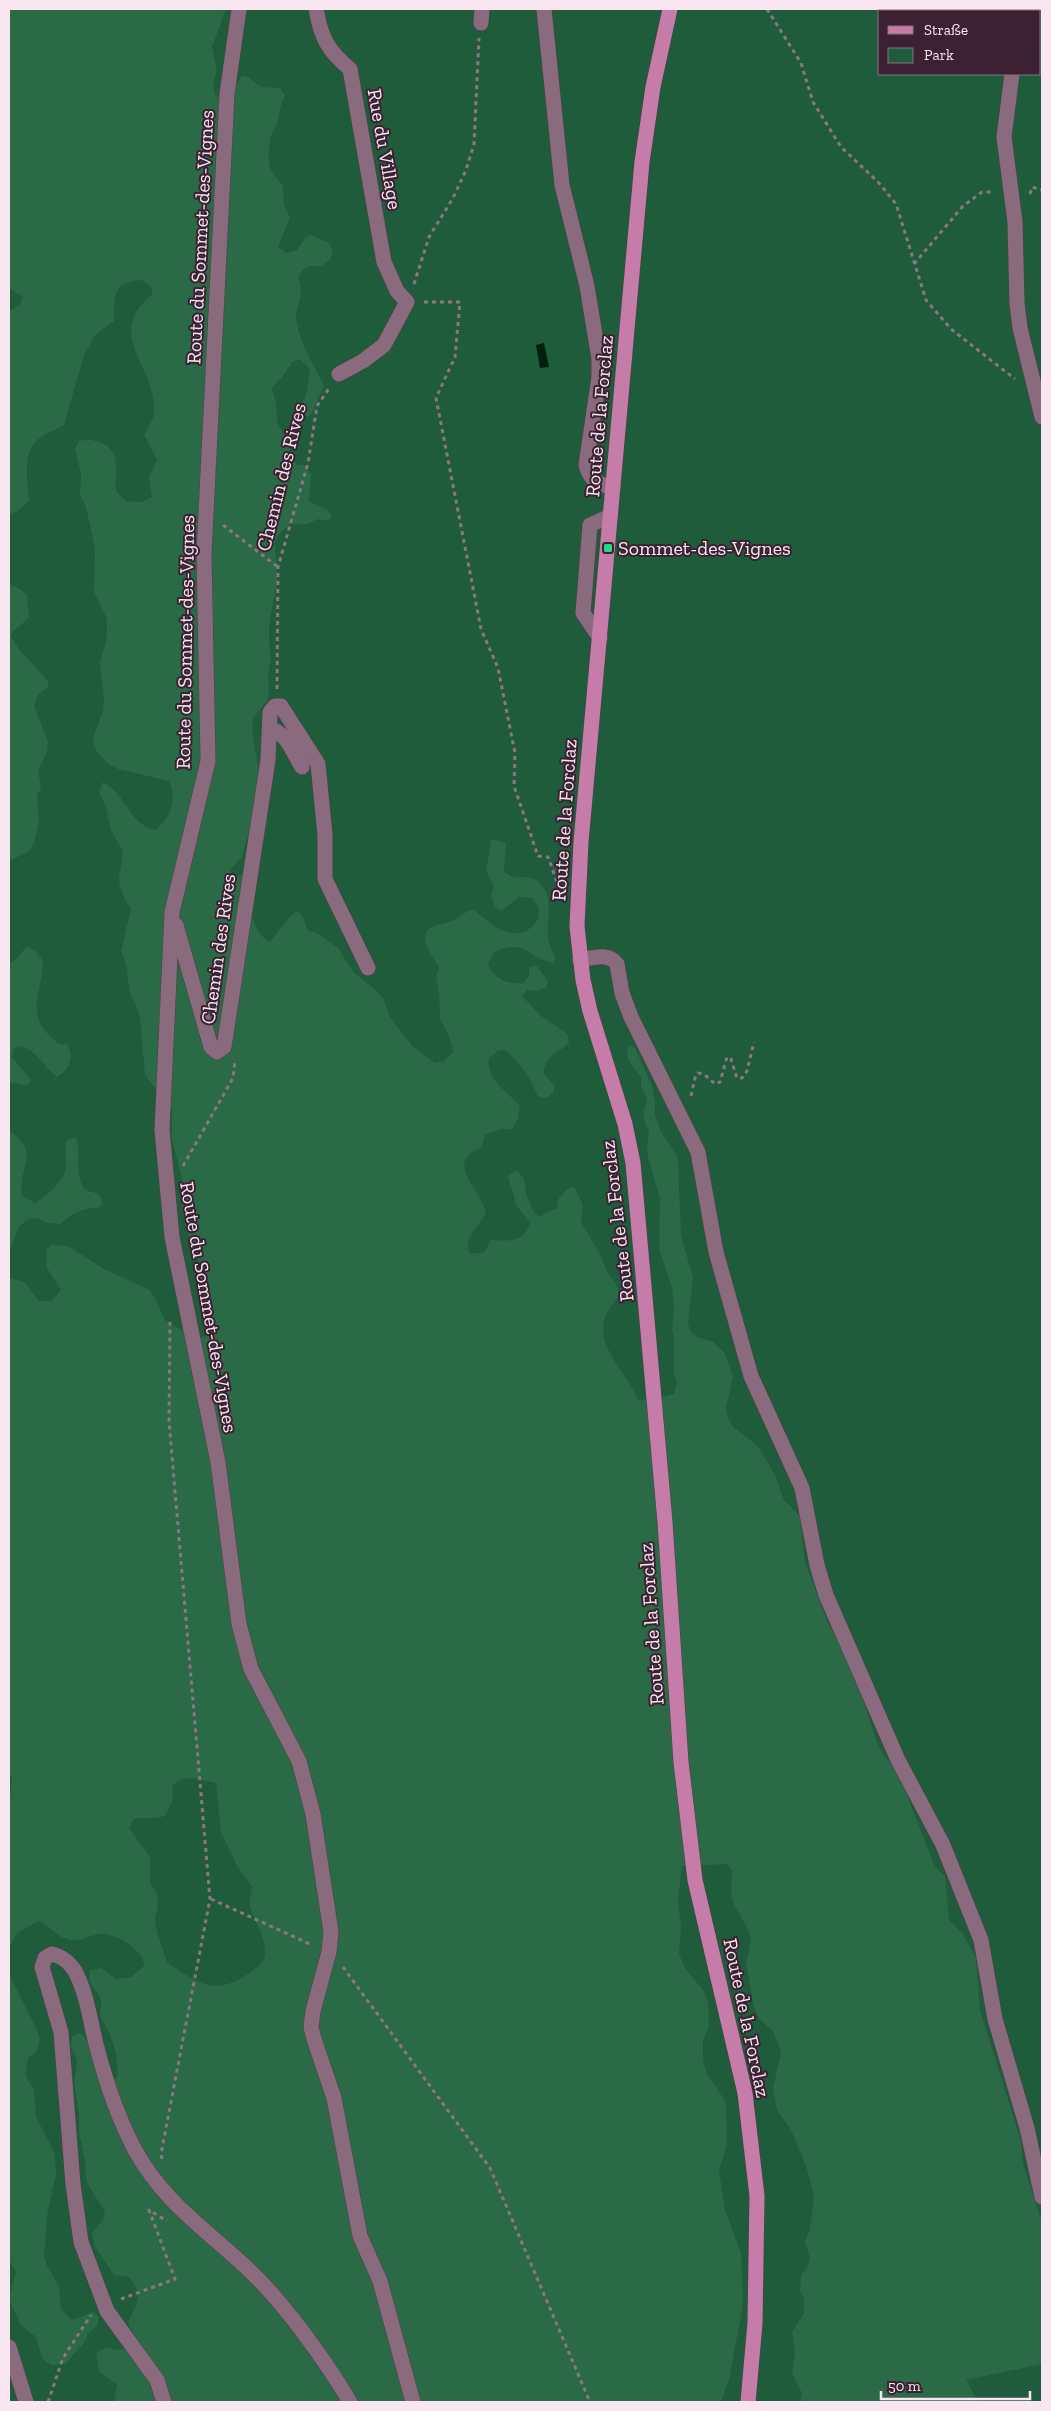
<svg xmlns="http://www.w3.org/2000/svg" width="1051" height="2411" font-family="'Zilla Slab',serif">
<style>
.green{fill:#1e5c3b;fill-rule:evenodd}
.forest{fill:#2a6a47;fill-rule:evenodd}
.water{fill:#001f0e}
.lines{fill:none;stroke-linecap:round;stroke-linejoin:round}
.minor-casing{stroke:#563e4d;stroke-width:16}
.major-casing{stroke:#563e4d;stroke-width:16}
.path{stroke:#8d7684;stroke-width:3;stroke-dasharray:4 4;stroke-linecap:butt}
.minor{stroke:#8a6a7d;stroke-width:15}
.major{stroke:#c57ca9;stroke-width:15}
.poi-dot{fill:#23d886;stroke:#3c2132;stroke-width:2}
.labels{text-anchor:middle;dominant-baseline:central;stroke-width:4;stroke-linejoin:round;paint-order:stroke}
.street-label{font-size:20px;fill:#f9e6f1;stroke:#3c2132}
.poi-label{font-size:20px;fill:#f9e6f1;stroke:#3c2132;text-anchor:start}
</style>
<rect width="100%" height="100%" fill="#3c2132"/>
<path class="green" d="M9 9H1042V2402H9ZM880 11H1040V74H880Z"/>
<g class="forest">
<path d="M9 9H226L212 47 217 69 213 86 215 95 221 99 233 95 237 83 242 76 248 77 261 87 280 88 285 95C280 105 280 111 278 121 276 127 271 133 270 139 268 161 266 170 283 185L284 205 290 218 278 247 286 253 297 250 306 237 311 235 329 243 333 251 331 258 321 266C310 265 303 267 298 277 306 300 293 307 297 324 301 346 315 366 324 386 319 394 314 411 309 417L302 415 300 408 306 395 310 369 300 359 292 362 283 376 271 388 276 402 277 422 288 441 290 455 294 462 298 465H304L311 474 309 501 329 511 331 518 325 521 318 519 307 524H290L278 535 275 542 277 583 269 625V642L271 657 268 675 269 693 267 701 253 718 252 729 258 768 257 787 267 809 268 823 264 829 255 811 242 857 230 870 231 876 235 877 249 872C248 895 248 928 269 942 278 934 287 917 297 911L302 915 308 931 317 933 338 948 354 973 377 991 383 998 390 1017 412 1046 435 1063 444 1061 453 1052 449 1036 440 1019 439 992 436 976 439 967C433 957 414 934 434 926 440 924 447 923 453 920 462 917 464 911 474 910 484 918 495 928 507 932 521 937 543 926 538 908 537 905 534 901 532 898L519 897 501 911 495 907 491 896 494 886 486 871 491 839 506 843 504 871C516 883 525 873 536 880 556 893 546 917 548 935 548 943 552 950 555 957L553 963C526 957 526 938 494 952L488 965C495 979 508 985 523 983L529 976V967L537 966 548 982 546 988 537 991 527 990 522 996 541 1016 564 1031 568 1036 569 1043C555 1056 548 1052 543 1073L554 1085V1092L547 1098 538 1097C530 1076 521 1064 505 1050H499L489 1058C485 1077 508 1093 520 1106L518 1119 512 1129H501L485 1135 481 1148C443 1162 481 1189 486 1213 479 1226 462 1239 470 1254L484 1252 491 1240C509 1241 524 1243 530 1223L515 1204C515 1194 510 1187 508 1176L516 1170 524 1178C525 1193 529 1206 538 1217L557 1208 559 1198 568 1188 574 1187 583 1205 581 1222 598 1251 609 1275 616 1284 620 1295C580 1337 622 1362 639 1401L674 1394 677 1381 674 1374V1340L672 1329 674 1310 672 1287 659 1249 660 1199 648 1157 647 1144 649 1133 643 1115 647 1099 641 1087V1077C633 1066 623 1059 629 1045L635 1048 652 1086 655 1102V1115L660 1130 678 1158 681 1236 693 1277 688 1322 690 1331 697 1337 713 1342 724 1352 733 1376 726 1408 728 1418 733 1427 755 1444 761 1451 775 1475 784 1500 800 1516 805 1562 828 1623 856 1676 878 1746 901 1780 935 1867 945 1876 949 1920 963 1934 976 1958 980 2010 1021 2141 1023 2164 1042 2222V2364L966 2380 978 2402H800L802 2393 792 2374 795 2352 792 2332 804 2313V2299L800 2291 801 2276 808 2266 810 2258 805 2242 810 2229 814 2196 806 2166 791 2130 777 2110 773 2089 781 2052 773 2031 759 2019 754 2007 746 1964 751 1940 748 1929 734 1905 731 1892 732 1871 727 1864 682 1866 678 1902 681 1926 679 1954 685 1968 703 1990 708 2002 709 2026 703 2041V2061L707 2074 726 2102 727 2145 719 2170 725 2210 741 2253 743 2302 741 2316 729 2379 721 2402H114L117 2384 99 2372 96 2353 106 2347 117 2350 123 2349 155 2365C148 2353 130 2332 128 2322 137 2304 144 2295 129 2277L114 2275 95 2247 92 2233 103 2220 105 2212 86 2181 85 2161 79 2133V2113L74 2084 77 2060 71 2047 72 2037 78 2033 83 2035C97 2056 84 2065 113 2081L117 2077C119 2063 115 2048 110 2035 108 2029 103 2023 101 2017 99 2010 103 2004 100 1998 95 1985 87 1988 90 1970L101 1968 116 1979 131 1977 145 1965C142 1949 116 1933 101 1934 89 1935 78 1943 67 1939 55 1936 50 1924 38 1921L17 1933 9 1948V1802L12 1780 9 1773V1275L11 1278 24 1282 39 1301H52L61 1290 47 1268 46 1250 52 1245 68 1246 104 1269 150 1290 157 1302 165 1320 194 1338 205 1337 211 1329 209 1314 199 1287 198 1256 185 1226 182 1205 184 1186 172 1140V1110L145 1075 140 1018 136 1005 130 994 126 964 121 951 131 909C114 880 119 884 123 852L111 830 106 808 99 791 103 782C127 794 126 822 155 830 171 818 177 799 169 781L118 769 106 762 96 750 93 738 103 711 104 700 100 663 107 637V619L94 592 95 549 86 507 80 495 81 474 75 449 79 441C97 437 116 445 116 466 117 475 115 482 116 491L126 501 142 502 152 497 149 478 157 460 144 435C147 429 153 420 154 414 158 365 102 337 152 294V288L142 280C111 282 115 296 114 321L96 334 84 355 64 425C56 430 46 433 40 438 21 450 28 481 29 501L18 511 9 514V311L20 305 23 297 9 288ZM191 1778 216 1783 221 1832 237 1866 252 1887C251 1893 249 1901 250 1906 254 1923 266 1936 265 1954 265 1962 258 1966 252 1971 217 1997 199 1985 167 1962L157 1932 155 1919 158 1904 157 1893 150 1883V1857L129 1828 134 1819C146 1817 154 1819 165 1816L173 1799 172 1786 180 1780Z"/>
<polygon points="9,584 20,589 27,596 29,618 13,631 11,637 18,648 48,681 48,687 38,695 34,706 48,741 47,752 38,770 41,787 37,796 39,821 34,843 28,852 9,861"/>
<path d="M27 946 37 953 43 961C41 999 23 1016 59 1044H67C75 1057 70 1069 57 1077 44 1067 37 1051 21 1046L13 1049 12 1057 31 1080 27 1086 9 1082V964L16 959Z"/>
<path d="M9 1130C42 1154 18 1165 22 1196L35 1203C48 1195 66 1180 66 1164 66 1153 64 1151 67 1140L76 1137C83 1156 72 1170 85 1190L99 1194 103 1203 98 1208C82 1208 71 1214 60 1224L47 1223 38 1218 29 1219 19 1226 9 1252Z"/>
<polygon points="9,1974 36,2028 40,2039 37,2051 28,2058 25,2075 34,2090 36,2117 55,2154 56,2176 48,2209 44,2256 47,2266 59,2286 61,2309 70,2319 76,2319 93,2312 98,2316 98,2324 88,2334 84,2343 65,2364 51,2365 42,2358 36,2337 21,2325 9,2299 16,2272 9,2261"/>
</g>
<polygon class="water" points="544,343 549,367 540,368 536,345"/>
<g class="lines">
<defs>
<g id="minor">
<polyline points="239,9 227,94 204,553 208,761 172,912 162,1130 172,1237 218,1462 239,1624 251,1669 299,1761 313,1814 331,1932 329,1952 313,2011 311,2027 314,2039 334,2098 360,2236 380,2281 413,2402"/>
<path d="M316 9C321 37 327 50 350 69L384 262 397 291 407 302 384 345 363 361 339 374"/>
<path d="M544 9 562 185 587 286 599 359V377L586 465C590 480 598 485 613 487"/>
<polyline points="1017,11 1017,9"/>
<polyline points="481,23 482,9"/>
<polyline points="1012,74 1004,137 1015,222 1017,303 1020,328 1042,417"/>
<polyline points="600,638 583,613 590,525 610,516"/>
<path d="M270 729C286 731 294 755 302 767"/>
<polyline points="176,925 211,1047 217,1052 224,1047 268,760 270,712 275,706 281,706 318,764 325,835 325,879 368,968"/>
<path d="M580 960C593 958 608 952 617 964L622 993 631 1017 698 1152 716 1252 751 1376 802 1488 817 1565 826 1595 898 1760 943 1845 981 1940 995 2019 1027 2128 1042 2197"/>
<polyline points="9,2347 26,2402"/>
<path d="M164 2402 157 2380 107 2311 81 2242 73 2184 61 2032 42 1967 45 1958 52 1954C62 1956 69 1962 75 1971 87 1994 90 2020 96 2044 105 2079 118 2118 135 2150 164 2203 207 2230 249 2270 285 2304 325 2360 350 2402"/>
</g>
<polyline id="major" points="670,9 653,87 642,162 581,842 577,926 583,980 590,1011 625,1124 633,1163 665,1522 681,1762 695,1880 745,2093 757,2196 755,2323 748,2402"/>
</defs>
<use href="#minor" class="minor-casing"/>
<use href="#major" class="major-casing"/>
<g class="path">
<polyline points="767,9 801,63 813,102 841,147 879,183 896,204 926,300 951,329 1015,379"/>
<polyline points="1030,194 1032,187 1042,190"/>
<polyline points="914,264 963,206 982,192 994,192"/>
<polyline points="414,284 429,237 453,198 466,170 474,144 479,38"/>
<polyline points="424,302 460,302 455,357 436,398 481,629 498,668 515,753 514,786 538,856 548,857 561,893"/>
<polyline points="223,525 278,567"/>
<polyline points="277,689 278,567 308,463 317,406 330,387"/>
<polyline points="691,1096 695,1078 698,1073 704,1074 715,1084 720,1082 727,1057 731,1059 737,1078 742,1078 747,1071 754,1042"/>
<polyline points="183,1166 233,1078 235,1061"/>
<polyline points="211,1899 312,1945"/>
<polyline points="343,1967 490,2168 590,2402"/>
<polyline points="162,2159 161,2154 210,1899 169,1421 170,1322"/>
<polyline points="121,2299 175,2279 149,2210 167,2221"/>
<polyline points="48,2402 63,2358 91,2315"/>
</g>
<use href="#minor" class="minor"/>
<use href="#major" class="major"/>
</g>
<rect class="poi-dot" x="603" y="543" width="10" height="10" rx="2.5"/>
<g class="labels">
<g class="street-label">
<text transform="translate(385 149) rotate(80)">Rue du Village</text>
<text transform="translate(200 237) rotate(-87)">Route du Sommet-des-Vignes</text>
<text transform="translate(599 416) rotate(-85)">Route de la Forclaz</text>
<text transform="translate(281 477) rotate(-76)">Chemin des Rives</text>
<text transform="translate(185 642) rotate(-89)">Route du Sommet-des-Vignes</text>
<text transform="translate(564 820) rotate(-86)">Route de la Forclaz</text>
<text transform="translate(218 949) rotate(-82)">Chemin des Rives</text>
<text transform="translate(617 1221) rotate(-97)">Route de la Forclaz</text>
<text transform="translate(209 1307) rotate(80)">Route du Sommet-des-Vignes</text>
<text transform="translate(651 1624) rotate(-94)">Route de la Forclaz</text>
<text transform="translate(747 2018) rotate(78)">Route de la Forclaz</text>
</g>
<g class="poi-label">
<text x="618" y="548">Sommet-des-Vignes</text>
</g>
</g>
<rect width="1051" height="2411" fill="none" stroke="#f9e6f1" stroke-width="20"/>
<rect x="878" y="10" width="162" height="65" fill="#3c2132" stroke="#88707e"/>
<rect x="888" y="26" width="25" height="8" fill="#c57ca9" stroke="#88707e"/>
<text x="924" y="35" font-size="15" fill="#f9e6f1">Straße</text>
<rect x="888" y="48" width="25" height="15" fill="#1e5c3b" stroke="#88707e"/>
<text x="924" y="60" font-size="15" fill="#f9e6f1">Park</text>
<path d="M881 2391v8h149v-8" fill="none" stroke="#f9e6f1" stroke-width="2.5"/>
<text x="888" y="2391" font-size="15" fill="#f9e6f1" stroke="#3c2132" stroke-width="4" paint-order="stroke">50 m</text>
</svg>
